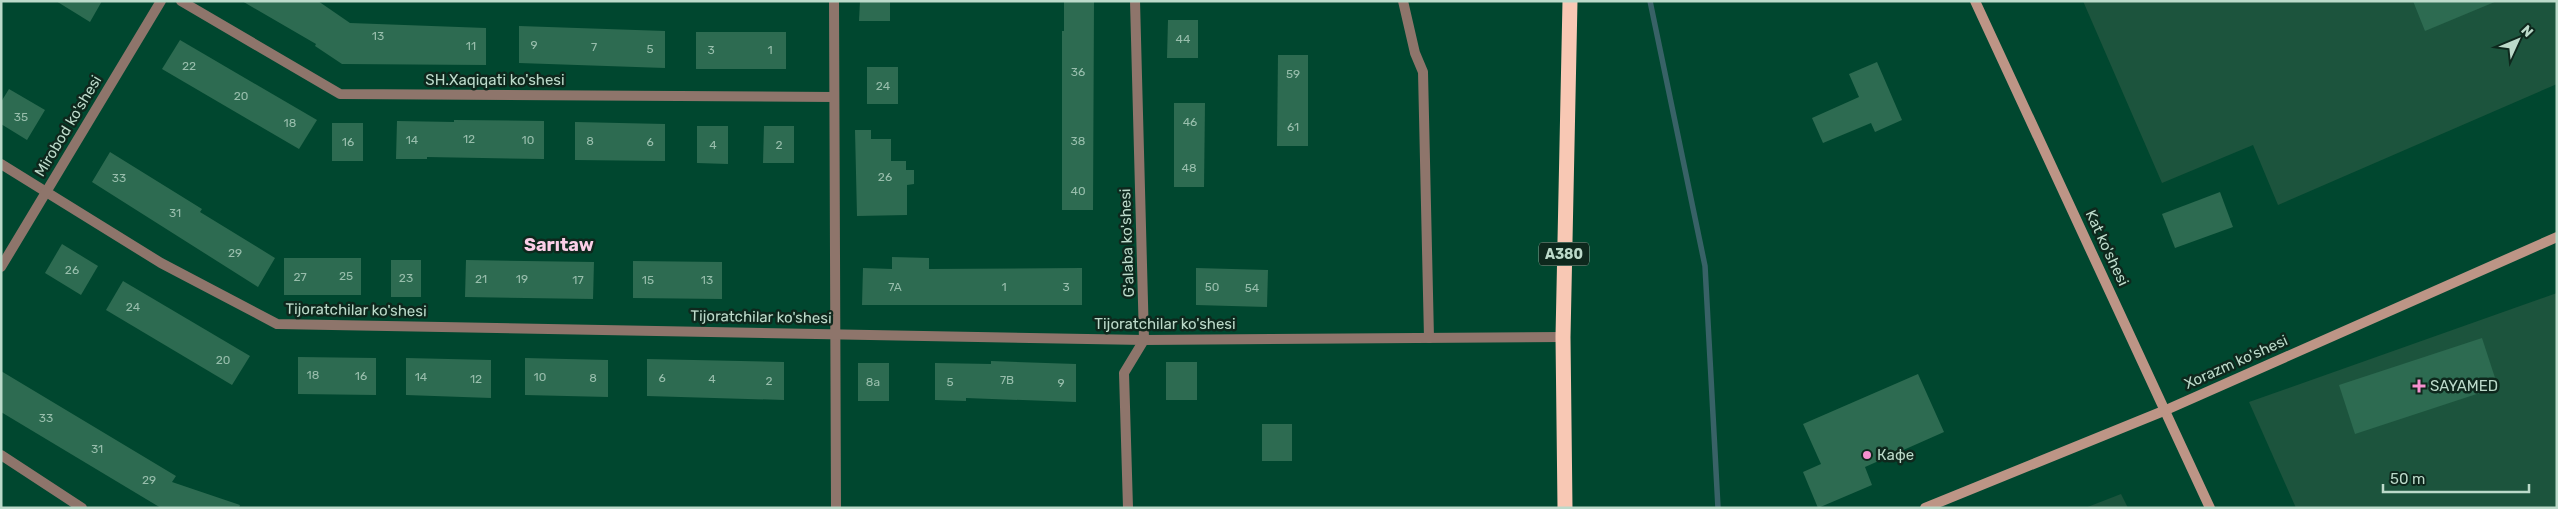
<svg xmlns="http://www.w3.org/2000/svg" width="2558" height="509" font-family="Rubik,sans-serif">
<style>
.built{fill:#1c543d}
.lines{fill:none;stroke-linecap:round;stroke-linejoin:round}
.stream{stroke:#386267;stroke-width:5.5}
.building{fill:#2d6b51}
.lane{stroke:#8e756b;stroke-width:10}
.street{stroke:#8e756b;stroke-width:10}
.secondary{stroke:#bd9586;stroke-width:10}
.highway{stroke:#f8c8b4;stroke-width:15}
.poi-dot{fill:#f690cf;stroke:#0e281d;stroke-width:2}
.labels{text-anchor:middle;dominant-baseline:central;stroke-width:5;stroke-linejoin:round;paint-order:stroke}
.number-label{font-size:12px;fill:#98beac}
.shield{fill:#0e281d;stroke:#88a596;stroke-width:1}
.shield-label{font-size:14px;font-weight:bold;fill:#bcdaca}
.street-label{font-size:15px;fill:#bcdaca;stroke:#0e281d}
.poi-label{font-size:15px;fill:#bcdaca;stroke:#0e281d;text-anchor:start}
.quarter-label{font-size:18px;font-weight:bold;fill:#fbcee7;stroke:#0e281d}
</style>
<rect width="100%" height="100%" fill="#00472f"/>
<g class="built">
<polygon points="2083,1 2557,1 2557,84 2278,205 2253,145 2162,183"/>
<polygon points="2557,293 2557,508 2296,508 2249,402"/>
<polygon points="2121,494 2128,508 2085,508"/>
</g>
<g class="lines">
<polyline class="stream" points="1650,1 1705,266 1718,508"/>
</g>
<g class="building">
<polygon points="56,1 102,1 90,22"/>
<polygon points="242,1 318,1 350,23 486,28 486,65 342,64 315,46 316,44"/>
<polygon points="860,1 890,1 890,21 859,21"/>
<polygon points="1064,1 1094,1 1093,210 1062,210 1062,31 1064,31"/>
<polygon points="2413,1 2497,1 2425,31"/>
<polygon points="1168,20 1198,20 1198,58 1167,58"/>
<polygon points="519,26 665,31 665,68 519,63"/>
<rect x="696" y="32" width="90" height="37"/>
<polygon points="180,40 317,120 299,149 162,69"/>
<polygon points="1278,55 1308,55 1308,146 1277,146"/>
<polygon points="1877,62 1902,120 1875,132 1871,123 1823,143 1812,118 1859,97 1849,74"/>
<rect x="867" y="67" width="31" height="37"/>
<polygon points="9,89 45,110 27,140 1,124 1,102"/>
<polygon points="1174,103 1205,103 1204,187 1174,187"/>
<polygon points="454,120 544,121 544,159 427,157 427,159 396,159 397,121 454,122"/>
<polygon points="575,122 665,124 665,161 575,160"/>
<rect x="332" y="123" width="31" height="38"/>
<polygon points="697,126 728,126 728,164 697,163"/>
<polygon points="764,126 794,126 794,163 763,163"/>
<polygon points="855,130 871,130 871,139 891,139 891,161 906,161 906,170 914,170 914,184 907,185 907,215 857,216"/>
<polygon points="110,152 202,209 200,212 275,258 258,287 92,182"/>
<polygon points="2220,192 2233,227 2175,248 2162,214"/>
<polygon points="62,244 98,266 81,295 45,273"/>
<polygon points="892,257 929,258 929,269 1082,268 1082,305 862,305 863,268 892,269"/>
<rect x="284" y="258" width="77" height="37"/>
<rect x="391" y="260" width="30" height="37"/>
<polygon points="466,260 594,262 593,299 465,297"/>
<polygon points="633,261 722,262 722,299 633,298"/>
<polygon points="1196,268 1268,270 1267,307 1196,305"/>
<polygon points="123,281 250,356 232,385 106,310"/>
<polygon points="2482,338 2498,387 2355,434 2339,385"/>
<polygon points="298,357 376,358 376,395 298,394"/>
<polygon points="406,358 491,360 491,398 406,395"/>
<polygon points="525,358 608,360 608,397 525,395"/>
<polygon points="647,359 784,362 784,400 647,396"/>
<polygon points="991,361 1076,364 1076,402 966,398 966,401 935,400 935,363 991,364"/>
<rect x="1166" y="362" width="31" height="38"/>
<rect x="858" y="363" width="31" height="38"/>
<polygon points="1,371 176,476 172,482 240,505 239,508 161,508 1,412"/>
<polygon points="1918,374 1944,432 1865,467 1872,485 1818,508 1803,472 1821,464 1803,424"/>
<rect x="1262" y="424" width="30" height="37"/>
</g>
<g class="lines">
<polyline class="lane" points="1403,1 1415,53 1423,72 1429,338"/>
<g class="street">
<polyline points="181,1 340,94 834,97"/>
<polyline points="834,1 836,508"/>
<polyline points="1,164 161,263 277,324 1144,340 1563,337"/>
<polyline points="1,267 161,1"/>
<polyline points="1,455 82,508"/>
<polyline points="1128,508 1124,373 1144,340 1135,1"/>
</g>
<g class="secondary">
<polyline points="1975,1 2210,508"/>
<polyline points="1925,508 2166,410 2557,237"/>
</g>
<polyline class="highway" points="1565,508 1563,337 1570,1"/>
</g>
<g class="poi-dot">
<path d="M2416.5 378.5h5v5h5v5h-5v5h-5v-5h-5v-5h5z"/>
<circle cx="1867" cy="455" r="5"/>
</g>
<g class="labels">
<g class="number-label">
<text x="378" y="36">13</text>
<text x="1183" y="39">44</text>
<text x="534" y="45">9</text>
<text x="471" y="46">11</text>
<text x="594" y="47">7</text>
<text x="650" y="49">5</text>
<text x="711" y="50">3</text>
<text x="770" y="50">1</text>
<text x="189" y="66">22</text>
<text x="1078" y="72">36</text>
<text x="1293" y="74">59</text>
<text x="883" y="86">24</text>
<text x="241" y="96">20</text>
<text x="21" y="117">35</text>
<text x="1190" y="122">46</text>
<text x="290" y="123">18</text>
<text x="1293" y="127">61</text>
<text x="469" y="139">12</text>
<text x="412" y="140">14</text>
<text x="528" y="140">10</text>
<text x="590" y="141">8</text>
<text x="1078" y="141">38</text>
<text x="348" y="142">16</text>
<text x="650" y="142">6</text>
<text x="713" y="145">4</text>
<text x="779" y="145">2</text>
<text x="1189" y="168">48</text>
<text x="885" y="177">26</text>
<text x="119" y="178">33</text>
<text x="1078" y="191">40</text>
<text x="175" y="213">31</text>
<text x="235" y="253">29</text>
<text x="72" y="270">26</text>
<text x="346" y="276">25</text>
<text x="300" y="277">27</text>
<text x="406" y="278">23</text>
<text x="481" y="279">21</text>
<text x="522" y="279">19</text>
<text x="578" y="280">17</text>
<text x="648" y="280">15</text>
<text x="707" y="280">13</text>
<text x="895" y="287">7A</text>
<text x="1004" y="287">1</text>
<text x="1066" y="287">3</text>
<text x="1212" y="287">50</text>
<text x="1252" y="288">54</text>
<text x="133" y="307">24</text>
<text x="223" y="360">20</text>
<text x="313" y="375">18</text>
<text x="361" y="376">16</text>
<text x="421" y="377">14</text>
<text x="540" y="377">10</text>
<text x="593" y="378">8</text>
<text x="662" y="378">6</text>
<text x="476" y="379">12</text>
<text x="712" y="379">4</text>
<text x="1007" y="380">7B</text>
<text x="769" y="381">2</text>
<text x="873" y="382">8a</text>
<text x="950" y="382">5</text>
<text x="1061" y="383">9</text>
<text x="46" y="418">33</text>
<text x="97" y="449">31</text>
<text x="149" y="480">29</text>
</g>
<rect class="shield" x="1539" y="242.5" width="50" height="23" rx="4"/>
<g class="shield-label">
<text x="1564" y="254">A380</text>
</g>
<g class="street-label">
<text x="495" y="80">SH.Xaqiqati ko'shesi</text>
<text transform="translate(68 126) rotate(-59)">Mirobod ko'shesi</text>
<text transform="translate(1127 243) rotate(-92)">G'alaba ko'shesi</text>
<text transform="translate(2107 248) rotate(65)">Kat ko'shesi</text>
<text transform="translate(356 310) rotate(1)">Tijoratchilar ko'shesi</text>
<text transform="translate(761 317) rotate(1)">Tijoratchilar ko'shesi</text>
<text x="1165" y="324">Tijoratchilar ko'shesi</text>
<text transform="translate(2236 362) rotate(-24)">Xorazm ko'shesi</text>
</g>
<g class="poi-label">
<text x="2430" y="386">SAYAMED</text>
<text x="1877" y="455">Кафе</text>
</g>
<g class="quarter-label">
<text x="559" y="245">Sarıtaw</text>
</g>
</g>
<rect width="2558" height="509" fill="none" stroke="#bcdaca" stroke-width="5"/>
<g transform="translate(2518 40) rotate(46)" stroke="#0e281d" stroke-width="4" paint-order="stroke">
<path d="M0-4L9 19L0 12L-9 19Z" fill="#bcdaca"/>
<text y="-8" font-size="14" font-weight="bold" text-anchor="middle" fill="#bcdaca">N</text>
</g>
<path d="M2383 484v8h146v-8" fill="none" stroke="#bcdaca" stroke-width="2.5"/>
<text x="2390" y="484" font-size="15" fill="#bcdaca" stroke="#0e281d" stroke-width="4" paint-order="stroke">50 m</text>
</svg>
